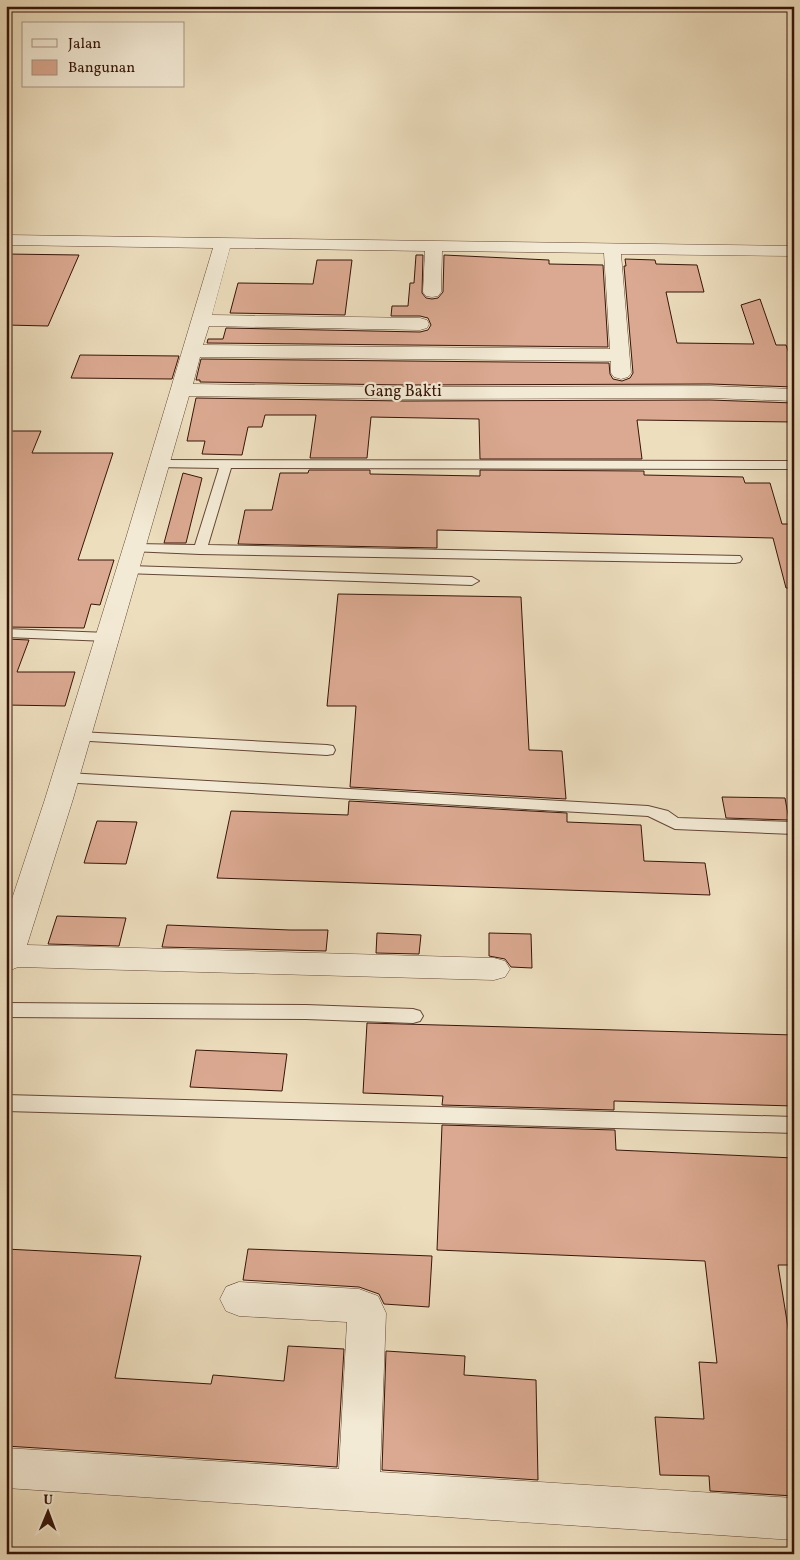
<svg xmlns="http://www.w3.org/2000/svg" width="800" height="1560" font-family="Vollkorn,serif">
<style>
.building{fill:#dba991;stroke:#371508}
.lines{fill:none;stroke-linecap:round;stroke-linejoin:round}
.service-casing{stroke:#644736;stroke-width:2}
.minor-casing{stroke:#644736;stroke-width:1}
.service{fill:#f3ead5;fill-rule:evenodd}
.minor{fill:#f3ead5;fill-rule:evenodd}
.labels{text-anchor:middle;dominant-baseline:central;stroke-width:4.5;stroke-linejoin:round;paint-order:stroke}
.far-street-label{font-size:16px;fill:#371508;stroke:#f3ead5}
</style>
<rect width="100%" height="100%" fill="#eddebe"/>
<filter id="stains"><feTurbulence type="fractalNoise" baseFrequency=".004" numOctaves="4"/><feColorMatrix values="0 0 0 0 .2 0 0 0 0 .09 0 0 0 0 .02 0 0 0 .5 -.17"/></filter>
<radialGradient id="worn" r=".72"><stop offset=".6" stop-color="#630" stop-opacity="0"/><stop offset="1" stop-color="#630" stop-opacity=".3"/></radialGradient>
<g class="building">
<polygon points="6,254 79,255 48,326 6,325"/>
<polygon points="416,255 423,255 422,293 426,298 432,299 438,298 443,292 444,255 549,260 549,264 603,265 608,347 207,343 208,339 223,339 226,328 420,332 428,330 431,325 428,318 420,316 391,316 392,306 408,306 410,283 414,283"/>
<polygon points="625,259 655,260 656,264 697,265 704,292 666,292 677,343 754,344 741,305 760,299 776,345 786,345 794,367 794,387 710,384 405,385 200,382 200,380 196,380 201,359 609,363 610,374 613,379 622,381 630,378 633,373 624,266 626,266"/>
<polygon points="317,260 352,260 345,315 230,313 238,283 313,284"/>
<polygon points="80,355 179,356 172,379 71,378"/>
<polygon points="196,398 405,401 710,400 794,403 794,422 637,420 642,459 480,459 479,419 371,417 367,458 310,458 316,415 265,415 262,427 248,427 242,455 202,454 205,441 187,441"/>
<polygon points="6,431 41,431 32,453 113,453 78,560 114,560 100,605 91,604 84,628 6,627"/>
<polygon points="309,470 370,470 370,474 480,476 480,470 644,471 644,475 743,477 745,483 770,483 782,524 794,524 794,588 786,588 773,538 437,530 437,548 238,544 245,510 272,510 280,473 308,473"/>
<polygon points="183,473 202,478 186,543 164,543"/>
<polygon points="338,594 521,597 529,750 562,751 566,799 350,787 356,706 327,706"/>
<polygon points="6,639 29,640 17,672 75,672 65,706 6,705"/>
<polygon points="722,797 785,798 789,820 726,818"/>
<polygon points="349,801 567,813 567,822 641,825 644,861 705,863 710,895 217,878 231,811 348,815"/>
<polygon points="97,821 137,822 126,864 84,863"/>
<polygon points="57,916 126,918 119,946 48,944"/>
<polygon points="167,925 290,930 328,930 326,951 162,947"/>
<polygon points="377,933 421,935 419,954 376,953"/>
<polygon points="489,933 531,934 532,968 511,967 505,959 489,956"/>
<polygon points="367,1023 794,1035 794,1106 614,1101 614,1110 442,1105 443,1096 363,1093"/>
<polygon points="196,1050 287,1054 282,1091 190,1087"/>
<polygon points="442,1125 615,1130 616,1150 794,1158 794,1265 778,1265 794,1365 794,1496 710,1491 709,1476 660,1475 655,1417 704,1419 699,1362 717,1363 705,1261 437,1250"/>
<polygon points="6,1249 141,1256 115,1378 211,1384 213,1375 284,1381 288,1346 344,1349 337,1467 6,1446"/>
<polygon points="248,1249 432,1256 429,1307 384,1304 379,1294 359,1287 243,1280"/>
<polygon points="386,1351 465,1356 464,1375 536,1380 538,1480 382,1470"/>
</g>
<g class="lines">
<defs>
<g id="service">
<polygon points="158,460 794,461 794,469 231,468 208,545 740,556 742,559 740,562 735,563 200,554 130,551 128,548 130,545 135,544 195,545 219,468 154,467 152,464"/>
<polygon points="129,566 472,577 479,581 472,585 124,573 122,570"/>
<polygon points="6,629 108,633 113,634 115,637 113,640 108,641 6,637"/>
<polygon points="79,732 327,745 333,746 335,750 333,754 327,755 73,740 71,737 73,734"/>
<polygon points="67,773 648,806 668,811 678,818 794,822 794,834 675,829 648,816 61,782 59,778 61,774"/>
<polygon points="6,1003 306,1005 413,1009 420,1011 423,1016 420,1021 413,1023 306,1019 6,1017"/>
<polygon points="6,1095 794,1117 794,1133 6,1111"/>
</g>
<g id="minor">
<path d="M6 235 794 246V256L621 254 631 373 628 377 621 379 614 377 611 373V361L200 357 193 384 405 387 710 386 794 389V401L710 398 405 399 189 396 73 799 27 945 494 958 505 961 510 969 505 977 494 980 18 967 6 972V917L45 799 126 538 213 248 6 245ZM230 248 425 251 423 292 426 296 432 297 438 296 441 292 442 251 604 253 610 349 203 345 209 326 420 330 427 328 429 324 427 320 420 318 212 315Z"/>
<polygon points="239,1282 359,1289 378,1296 386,1313 380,1472 794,1498 794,1540 6,1488 6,1448 339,1469 347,1322 239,1316 226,1311 220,1299 226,1287"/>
</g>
</defs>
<use href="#service" class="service-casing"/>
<use href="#minor" class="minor-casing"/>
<use href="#service" class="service"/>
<use href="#minor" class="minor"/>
</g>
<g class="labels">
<g class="far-street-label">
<text x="403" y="392">Gang Bakti</text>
</g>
</g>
<rect width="800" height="1560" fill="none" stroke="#eddebe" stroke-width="25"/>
<rect x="8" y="8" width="785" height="1545" fill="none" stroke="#371508" stroke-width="2.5"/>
<rect x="12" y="12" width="775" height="1535" fill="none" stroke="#371508"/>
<rect x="22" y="22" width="162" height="65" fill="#f3ead5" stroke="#a89583"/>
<rect x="32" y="39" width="25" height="8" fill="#f3ead5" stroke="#a89583"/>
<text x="68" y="48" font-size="15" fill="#371508">Jalan</text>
<rect x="32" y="60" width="25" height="15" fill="#dba991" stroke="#a89583"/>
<text x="68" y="72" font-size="15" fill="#371508">Bangunan</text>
<g transform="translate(48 1512) rotate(1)" stroke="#f3ead5" stroke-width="4" paint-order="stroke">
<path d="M0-4L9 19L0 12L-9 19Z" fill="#371508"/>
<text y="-8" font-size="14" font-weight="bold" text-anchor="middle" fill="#371508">U</text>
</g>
<rect width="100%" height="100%" filter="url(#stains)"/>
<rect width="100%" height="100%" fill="url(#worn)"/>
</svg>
